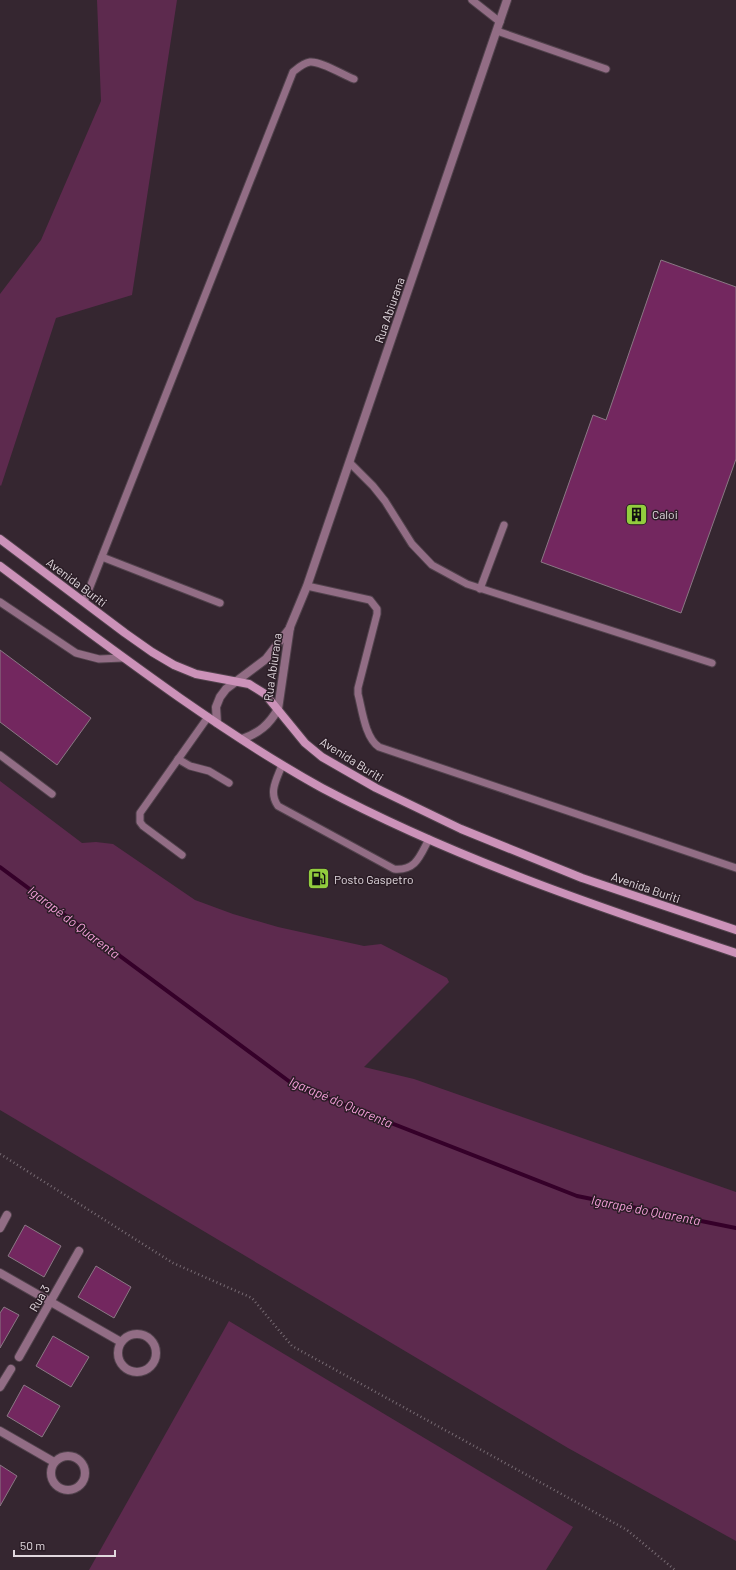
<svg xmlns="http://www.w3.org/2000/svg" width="736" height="1570" font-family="Barlow,sans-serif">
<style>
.green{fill:#5d2a4e}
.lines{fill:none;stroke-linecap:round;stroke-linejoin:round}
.stream{stroke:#350029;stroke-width:4}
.building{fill:#73275f;stroke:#8a7884}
.service-casing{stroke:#51424c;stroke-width:9}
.minor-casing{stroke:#51424c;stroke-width:10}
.secondary-casing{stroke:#51424c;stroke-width:10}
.path{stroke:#786c74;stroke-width:2.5;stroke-dasharray:1 3;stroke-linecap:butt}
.service{stroke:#926d85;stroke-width:7}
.minor{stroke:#926d85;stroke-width:8}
.secondary{stroke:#cc92b9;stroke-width:8}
.labels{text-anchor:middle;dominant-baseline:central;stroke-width:3;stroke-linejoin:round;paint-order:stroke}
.street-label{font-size:12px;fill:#e1d8de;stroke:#2b1d26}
.poi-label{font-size:12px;fill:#e1d8de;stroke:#2b1d26;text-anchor:start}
.water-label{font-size:13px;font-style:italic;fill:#f49ed9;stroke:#2b1d26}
</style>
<rect width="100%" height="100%" fill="#352630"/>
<g class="green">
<polygon points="97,0 177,0 132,295 56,318 1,486 0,485 0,294 41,240 101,101"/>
<polygon points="0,781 82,843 96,842 113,844 195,900 233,914 278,927 364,946 381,944 447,978 449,982 364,1067 414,1079 736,1192 736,1541 568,1448 0,1110"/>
<polygon points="229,1321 573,1527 546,1570 89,1570"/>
</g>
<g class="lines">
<polyline class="stream" points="0,867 294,1085 577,1196 736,1228"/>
</g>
<g class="building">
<polygon points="661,260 736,287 736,459 681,613 541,562 593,415 606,420"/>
<polygon points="0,650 91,718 57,765 0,722"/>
<polygon points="25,1225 61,1246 44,1277 8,1256"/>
<polygon points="96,1266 131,1287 114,1318 78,1297"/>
<polygon points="4,1307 19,1315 0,1348 0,1313"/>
<polygon points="53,1336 89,1357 71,1387 36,1366"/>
<polygon points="24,1385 60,1406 42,1437 7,1416"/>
<polygon points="0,1465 17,1476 0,1506"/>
</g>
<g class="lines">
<defs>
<g id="service">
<polyline points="472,0 500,22"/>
<polyline points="497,31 606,69"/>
<polyline points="350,463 373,486 385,501 412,544 432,565 467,584 712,663"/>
<polyline points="102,557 220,603"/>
<path d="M307 586 370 600 377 609V614L358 688V694C362 709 365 738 379 747L736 868"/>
<polyline points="480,589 504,525"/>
<polyline points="0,602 76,653 99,659 123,658"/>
<path d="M84 602 293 72C298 68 303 63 310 62 321 61 343 75 354 79"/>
<polyline points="0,755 52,794"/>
<polyline points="178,759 190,766 209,771 229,783"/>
<path d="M282 765C277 779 268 792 278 806L394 869C416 871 420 856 429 839"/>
<polyline points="182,855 143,826 140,822 140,813 208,717"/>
</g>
<g id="minor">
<polyline points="217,723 216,707 220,697 226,689 266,659 290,628"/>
<path d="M242 739C259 733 269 725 278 709L290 627 307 586 507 0"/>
<polyline points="0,1228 7,1215"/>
<polyline points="0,1273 121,1342"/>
<circle cx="137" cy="1353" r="19"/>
<polyline points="19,1357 79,1251"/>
<polyline points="0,1387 11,1369"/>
<polyline points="0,1431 54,1462"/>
<circle cx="68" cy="1473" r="17"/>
</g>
<g id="secondary">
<polyline points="0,539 125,633 152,652 174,665 196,674 249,684 265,694 305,743 322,757 376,788 461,829 582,878 736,930"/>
<path d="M0 566C60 611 119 655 180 698 226 730 273 761 322 788 454 858 595 906 736 953"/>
</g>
</defs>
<use href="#service" class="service-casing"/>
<use href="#minor" class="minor-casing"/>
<use href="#secondary" class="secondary-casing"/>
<polyline class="path" points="0,1154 173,1263 252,1298 292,1346 627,1530 675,1570"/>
<use href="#service" class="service"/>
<use href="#minor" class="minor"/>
<use href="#secondary" class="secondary"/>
</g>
<defs>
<symbol id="building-square" viewBox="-11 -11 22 22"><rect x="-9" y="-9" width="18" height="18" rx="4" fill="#92cd3e" stroke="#2b1d26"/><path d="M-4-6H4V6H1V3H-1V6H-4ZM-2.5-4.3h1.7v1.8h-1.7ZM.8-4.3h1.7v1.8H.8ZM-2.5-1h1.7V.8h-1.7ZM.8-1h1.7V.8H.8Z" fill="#111"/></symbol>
<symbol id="fuel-square" viewBox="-11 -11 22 22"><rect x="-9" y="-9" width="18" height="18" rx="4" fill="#92cd3e" stroke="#2b1d26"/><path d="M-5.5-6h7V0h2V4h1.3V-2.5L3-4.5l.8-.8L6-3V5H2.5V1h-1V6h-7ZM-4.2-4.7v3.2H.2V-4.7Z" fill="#111"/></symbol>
</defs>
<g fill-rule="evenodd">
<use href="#building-square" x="624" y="502" width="25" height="25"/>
<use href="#fuel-square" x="306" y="866" width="25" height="25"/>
</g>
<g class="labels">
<g class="street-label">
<text transform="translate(389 310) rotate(-71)">Rua Abiurana</text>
<text transform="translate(77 582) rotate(37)">Avenida Buriti</text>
<text transform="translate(272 667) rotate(-82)">Rua Abiurana</text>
<text transform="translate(352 759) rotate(32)">Avenida Buriti</text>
<text transform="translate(646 887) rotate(19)">Avenida Buriti</text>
<text transform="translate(39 1298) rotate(-60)">Rua 3</text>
</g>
<g class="poi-label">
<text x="652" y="514">Caloi</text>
<text x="334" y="879">Posto Gaspetro</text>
</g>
<g class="water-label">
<text transform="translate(74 922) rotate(37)">Igarapé do Quarenta</text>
<text transform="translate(341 1102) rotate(23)">Igarapé do Quarenta</text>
<text transform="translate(646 1210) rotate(11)">Igarapé do Quarenta</text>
</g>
</g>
<path d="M14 1550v6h101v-6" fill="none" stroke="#e1d8de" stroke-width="2"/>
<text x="20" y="1550" font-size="12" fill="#e1d8de" stroke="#2b1d26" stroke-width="3" paint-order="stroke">50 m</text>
</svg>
